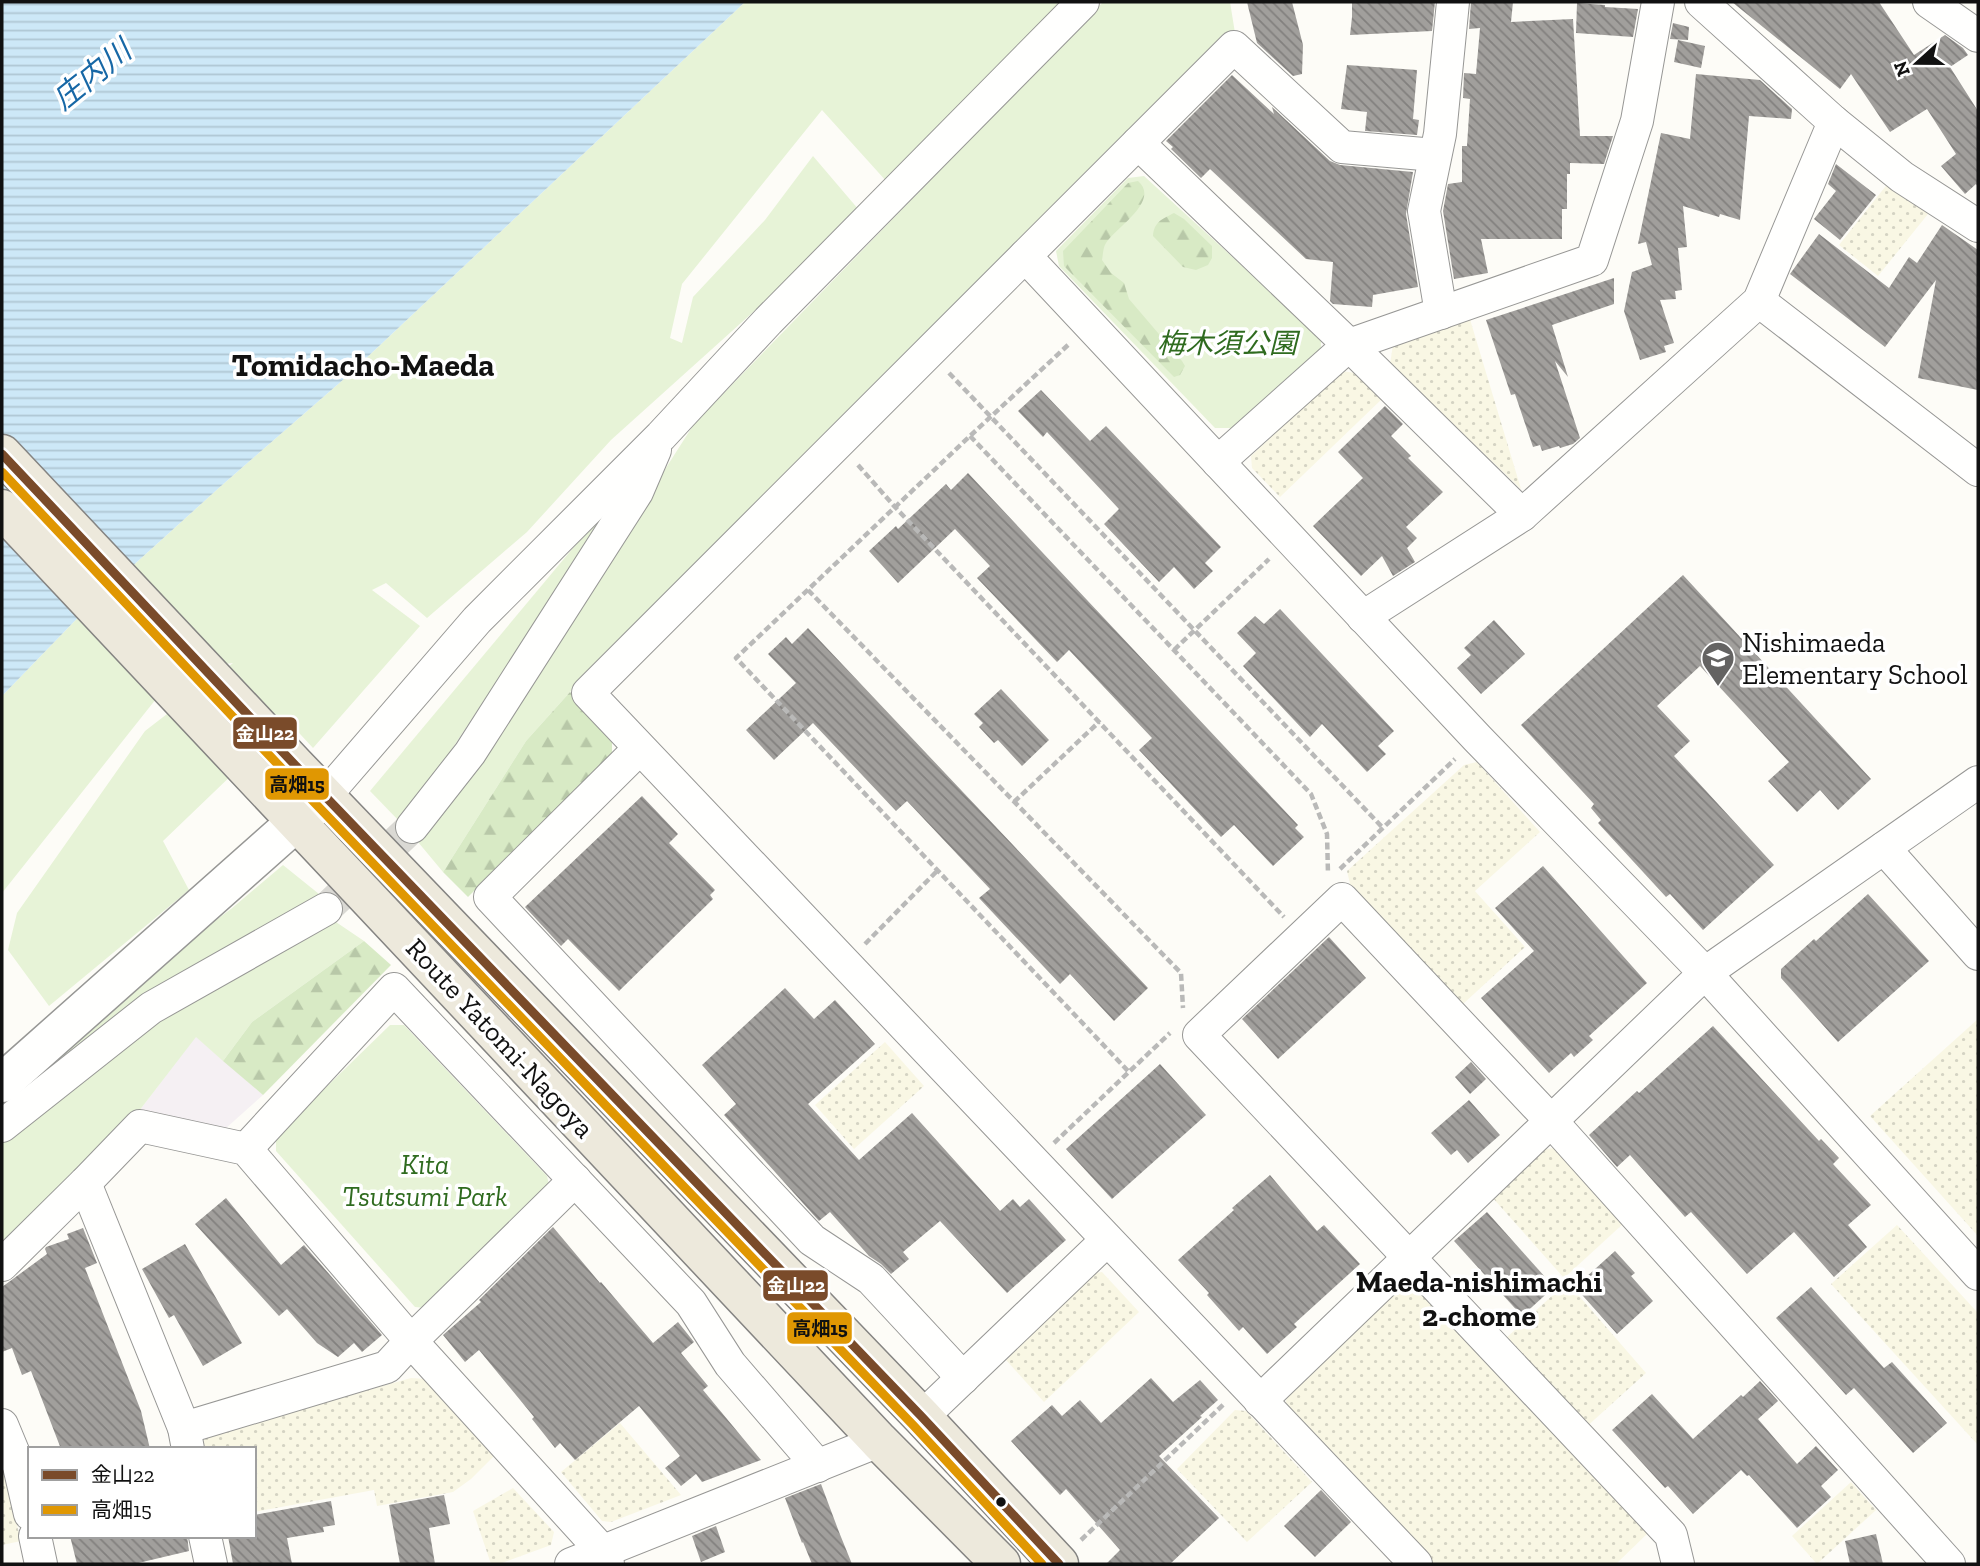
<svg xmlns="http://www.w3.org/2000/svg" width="1980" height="1566" font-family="'Zilla Slab','Noto Sans JP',serif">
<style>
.industrial{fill:#f5f0f3}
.farmland{fill:url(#farmland-dots)}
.grass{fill:#e7f3d7}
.forest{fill:url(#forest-firs)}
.water{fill:url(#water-rules)}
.building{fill:url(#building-back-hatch)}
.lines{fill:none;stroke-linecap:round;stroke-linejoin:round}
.minor-tunnel{stroke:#dad9d4;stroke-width:32;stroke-dasharray:32 16;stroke-linecap:butt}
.minor-casing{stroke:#979795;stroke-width:34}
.tertiary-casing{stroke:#979795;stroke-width:41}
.primary-casing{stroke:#858482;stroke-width:41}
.path{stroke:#b9b9b8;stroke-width:4.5;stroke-dasharray:7 3.5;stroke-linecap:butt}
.minor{stroke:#fffffe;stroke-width:32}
.tertiary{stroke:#fffffe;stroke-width:38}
.primary{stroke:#ede9dc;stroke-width:38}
.bus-1-casing{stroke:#fff;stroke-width:14}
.bus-2-casing{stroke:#fff;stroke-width:14}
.bus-1{stroke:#7a4b2a;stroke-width:9}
.bus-2{stroke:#e09702;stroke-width:9}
.bus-dot{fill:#111;stroke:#fff;stroke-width:2.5}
.labels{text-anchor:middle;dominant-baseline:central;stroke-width:7;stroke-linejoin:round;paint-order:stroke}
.park-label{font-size:28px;font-style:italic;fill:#2f6b1f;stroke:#fff}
.poi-label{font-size:28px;fill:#111;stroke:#fff;text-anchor:start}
.street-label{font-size:28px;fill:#111;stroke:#fff}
.water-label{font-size:30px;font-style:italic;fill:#1768a6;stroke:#fff}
.neighbourhood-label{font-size:30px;font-weight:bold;fill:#111;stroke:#fff}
.quarter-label{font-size:32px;font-weight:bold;fill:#111;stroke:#fff}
.line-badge{stroke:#fff;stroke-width:2.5}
.badge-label{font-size:19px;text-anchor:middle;font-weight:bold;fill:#fff}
.pale-badge-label{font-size:19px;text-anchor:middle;font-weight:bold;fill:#111}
</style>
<defs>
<pattern id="farmland-dots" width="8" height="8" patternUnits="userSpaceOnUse" patternTransform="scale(1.75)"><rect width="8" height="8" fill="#f9f7e4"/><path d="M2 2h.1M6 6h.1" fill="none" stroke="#d4d3c3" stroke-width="1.8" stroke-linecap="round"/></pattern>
<pattern id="forest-firs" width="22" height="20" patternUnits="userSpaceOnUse" patternTransform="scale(1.75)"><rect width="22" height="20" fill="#d8eac5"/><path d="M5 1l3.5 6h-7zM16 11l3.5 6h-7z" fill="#b8c8a8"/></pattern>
<pattern id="water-rules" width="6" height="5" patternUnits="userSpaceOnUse" patternTransform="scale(1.75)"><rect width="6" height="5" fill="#cde8f7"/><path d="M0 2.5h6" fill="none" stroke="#afc6d3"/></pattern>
<pattern id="building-back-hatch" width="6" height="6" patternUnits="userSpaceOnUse" patternTransform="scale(1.75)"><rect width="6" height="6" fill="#a19f9c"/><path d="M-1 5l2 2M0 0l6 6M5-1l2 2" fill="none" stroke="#82807e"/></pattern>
</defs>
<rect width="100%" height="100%" fill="#fdfcf7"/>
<polygon class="industrial" points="196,1036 263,1095 225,1129 139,1111"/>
<g class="farmland">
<polygon points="1889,182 1928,214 1878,276 1839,245"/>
<polygon points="1469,316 1521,489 1390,364 1393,345"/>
<polygon points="1341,371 1356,373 1383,398 1280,497 1252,468 1251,456"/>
<polygon points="1477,762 1540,832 1475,891 1525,947 1463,1004 1351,888 1347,871 1464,765"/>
<polygon points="1978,1019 1978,1236 1870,1116"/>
<polygon points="885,1042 924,1086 854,1149 815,1105"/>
<polygon points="1556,1148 1624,1223 1564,1278 1492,1197 1545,1149"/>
<polygon points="1897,1225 1978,1313 1978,1445 1831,1284"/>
<polygon points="1102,1272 1139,1312 1044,1402 1006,1360 1094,1273"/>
<polygon points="1413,1282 1649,1532 1616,1564 1433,1564 1285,1409 1287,1394 1400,1283"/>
<polygon points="1567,1282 1646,1373 1584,1429 1504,1340"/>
<polygon points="411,1378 427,1379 494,1456 471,1479 453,1492 377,1506 374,1490 254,1512 254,1449 201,1449 205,1436"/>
<polygon points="1235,1410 1246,1411 1312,1482 1247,1542 1177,1469"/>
<polygon points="620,1423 681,1495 611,1522 602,1521 561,1472"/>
<polygon points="2,1466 21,1541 2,1545"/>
<polygon points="1851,1482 1876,1510 1817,1564 1792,1536"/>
<polygon points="513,1488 554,1532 551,1545 499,1564 491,1564 473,1511"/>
</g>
<g class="grass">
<polygon points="745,2 1070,2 887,182 822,110 682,284 670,338 682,343 693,297 765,220 813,156 859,210 781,287 611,440 527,532 427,618 386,583 372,590 420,626 313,748 288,721 163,841 189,890 49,1006 8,950 17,913 145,731 233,663 179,670 2,893 2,696 96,599 221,486 344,379"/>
<polygon points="1103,2 1230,2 1235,33 570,692 526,741 443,872 418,842 482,756 694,424"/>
<polygon points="1144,176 1321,338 1321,354 1234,428 1215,428 1059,266 1056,251 1128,178"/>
<polygon points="629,481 442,764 400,822 370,791"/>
<polygon points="283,865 319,894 146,996 2,1109 2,1101 105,1001 231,909"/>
<polygon points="333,920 364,941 252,1022 223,1061 196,1037 139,1111 2,1246 2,1144 132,1037"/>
<polygon points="390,1025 404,1025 547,1176 550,1189 426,1308 415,1307 276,1151 276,1136"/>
</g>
<g class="forest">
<path d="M1138 181C1161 201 1115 228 1106 243 1103 247 1103 255 1102 260L1111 273 1124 283 1129 299 1182 361 1185 366 1180 375 1174 377 1064 266 1063 251 1128 183Z"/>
<path d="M1174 213 1184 219 1212 246V258L1208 265 1196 270 1183 267 1153 236C1154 222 1162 219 1174 213Z"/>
<polygon points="570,692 612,734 612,753 468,897 443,872 526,741"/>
<polygon points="364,941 391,965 263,1095 223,1061 252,1022"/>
</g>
<polygon class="water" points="2,2 745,2 344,379 221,486 96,599 2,696"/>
<g class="building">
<polygon points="1247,2 1292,2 1303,45 1302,74 1293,76 1257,43"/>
<polygon points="1352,2 1435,2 1432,31 1350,35 1352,17"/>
<polygon points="1471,2 1513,2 1511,22 1573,19 1580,136 1613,136 1604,164 1570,163 1570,174 1567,174 1567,209 1562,209 1562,239 1481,239 1488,273 1454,279 1443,211 1448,184 1462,182 1462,146 1467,146 1470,99 1463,98 1464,73 1476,74 1480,28 1469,29"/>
<polygon points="1732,2 1879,2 1914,55 1945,35 1963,48 1968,55 1950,67 1978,111 1978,187 1976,184 1965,194 1941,166 1956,154 1927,109 1890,132 1851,74 1840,89"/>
<polygon points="1577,3 1605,5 1605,7 1638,9 1633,37 1576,33"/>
<polygon points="1673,23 1689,27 1688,40 1670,39"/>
<polygon points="1678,40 1705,46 1701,68 1674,62"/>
<polygon points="1347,65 1417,70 1413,119 1419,120 1417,135 1365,131 1367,112 1341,109"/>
<polygon points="1696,74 1760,80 1792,109 1791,119 1749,116 1740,220 1720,214 1719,217 1683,206 1687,247 1678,248 1682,290 1675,291 1676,299 1660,300 1674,343 1664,346 1666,352 1640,360 1624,311 1632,272 1652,265 1646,242 1638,244 1661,133 1690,139"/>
<polygon points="1232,75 1274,114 1272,107 1330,161 1340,165 1413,172 1406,214 1418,287 1373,295 1372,307 1333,304 1330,301 1333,262 1306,259 1210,169 1201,178 1171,149 1173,147 1166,141"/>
<polygon points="1836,164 1876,195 1840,240 1814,219 1836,191 1828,184"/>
<polygon points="1942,225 1978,250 1978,390 1918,378 1936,280 1885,347 1790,274 1819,234 1889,288 1909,257 1917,263"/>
<polygon points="1614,278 1614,304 1552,325 1568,377 1555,361 1580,438 1573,444 1560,448 1559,446 1542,451 1540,445 1533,447 1515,394 1511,395 1486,320"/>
<polygon points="1041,390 1090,441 1106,426 1221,547 1205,563 1213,571 1194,589 1174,567 1159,582 1104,524 1119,509 1047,432 1043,437 1018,411"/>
<polygon points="1385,406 1403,424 1391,436 1411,456 1408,458 1443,492 1406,527 1417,538 1407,548 1415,562 1393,576 1382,556 1361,576 1313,526 1363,478 1338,452"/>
<polygon points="968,473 1298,825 1295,828 1304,837 1273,866 1234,825 1221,837 1139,750 1152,738 1069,650 1057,662 977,578 990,566 955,529 898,583 869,551 896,526 898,529 946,484 951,490"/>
<polygon points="1683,575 1871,779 1838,810 1820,790 1797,812 1768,781 1789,762 1700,666 1657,706 1690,741 1674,756 1774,865 1703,930 1670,894 1666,897 1598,823 1601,820 1591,808 1594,804 1521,725"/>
<polygon points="1280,609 1394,731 1378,746 1386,754 1367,772 1322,724 1310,737 1243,666 1256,653 1237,633 1255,616 1264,624"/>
<polygon points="1494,620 1525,654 1481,694 1457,668 1471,655 1464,648"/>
<polygon points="808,628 1148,988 1114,1021 1070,974 1060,984 979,898 990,889 907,801 896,811 813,723 774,760 746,730 796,683 768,654 786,637 792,644"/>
<polygon points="1001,689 1049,740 1022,766 998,740 994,743 979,727 983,723 974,714"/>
<polygon points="642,796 678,834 669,843 715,890 710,895 713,899 619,991 568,939 561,946 525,907"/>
<polygon points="1543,866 1647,983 1589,1036 1593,1040 1574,1057 1571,1053 1549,1073 1481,998 1534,951 1495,908"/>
<polygon points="1868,894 1929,961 1838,1042 1781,978 1781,969 1814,939 1816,941"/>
<polygon points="1329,937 1366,978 1278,1059 1242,1019"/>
<polygon points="785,988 814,1019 835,1000 875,1044 808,1104 859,1160 912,1113 1000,1211 1013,1199 1020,1207 1029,1199 1066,1240 1007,1293 940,1221 903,1252 909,1259 891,1274 881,1264 869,1256 830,1212 819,1221 724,1115 736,1104 702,1065"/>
<polygon points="1713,1026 1819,1141 1821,1139 1839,1158 1833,1164 1871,1205 1848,1225 1867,1247 1834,1277 1794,1232 1747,1274 1691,1212 1685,1217 1630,1155 1617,1167 1589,1135 1637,1091 1639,1093"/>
<polygon points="1471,1062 1486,1079 1470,1094 1455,1077"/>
<polygon points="1160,1064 1206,1115 1112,1199 1066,1149"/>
<polygon points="1469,1100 1500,1135 1468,1163 1457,1150 1451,1155 1431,1133"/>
<polygon points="1270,1175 1317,1231 1324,1225 1360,1264 1294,1324 1297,1327 1267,1354 1243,1327 1239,1331 1207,1295 1209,1293 1178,1260 1234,1210 1232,1208"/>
<polygon points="226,1198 281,1265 304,1245 382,1335 362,1352 354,1343 338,1357 317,1343 287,1309 279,1316 195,1224"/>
<polygon points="1487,1212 1554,1287 1522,1316 1454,1241"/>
<polygon points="553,1227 600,1283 601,1282 653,1343 678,1322 694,1342 681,1353 708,1386 703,1390 761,1460 702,1482 696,1474 681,1486 665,1468 680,1456 639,1406 575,1460 560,1443 555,1448 532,1419 534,1417 479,1350 465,1362 443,1335 481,1302 479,1300"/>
<polygon points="83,1228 97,1263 85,1268 141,1411 150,1449 61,1449 31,1371 22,1375 12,1348 2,1352 2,1287 47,1254 45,1249 46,1247 69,1239 67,1234"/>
<polygon points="185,1244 242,1343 203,1366 174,1315 169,1318 142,1269"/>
<polygon points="1615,1251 1635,1273 1631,1276 1653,1301 1617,1334 1575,1287"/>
<polygon points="1811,1287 1884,1368 1892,1362 1947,1423 1913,1453 1854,1388 1846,1395 1776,1318"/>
<polygon points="1151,1378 1173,1402 1200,1380 1218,1400 1200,1416 1202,1417 1159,1456 1219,1518 1170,1564 1106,1564 1120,1550 1066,1489 1060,1495 1011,1441 1052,1405 1062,1416 1080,1400 1101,1423"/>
<polygon points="1760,1381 1778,1401 1758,1419 1776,1440 1797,1464 1816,1446 1838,1470 1821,1486 1831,1497 1797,1528 1749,1475 1747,1476 1741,1470 1693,1514 1668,1486 1665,1488 1612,1430 1652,1394 1693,1439 1741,1395 1743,1397"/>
<polygon points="821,1484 839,1532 852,1564 812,1564 803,1542 802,1543 785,1498"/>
<polygon points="1321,1490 1351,1522 1315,1557 1284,1526"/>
<polygon points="444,1495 450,1524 429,1528 435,1564 400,1564 389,1505"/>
<polygon points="331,1501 335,1525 323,1527 324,1532 287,1538 292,1564 233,1564 228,1536 254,1536 254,1515"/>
<polygon points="716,1526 725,1552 701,1562 692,1536"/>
<polygon points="1876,1534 1883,1564 1850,1564 1845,1541"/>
<polygon points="70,1536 187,1536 189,1551 134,1564 77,1564"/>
</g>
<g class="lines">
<polyline class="minor-tunnel" points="326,909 412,827"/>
<defs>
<g id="minor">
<polyline points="1701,2 1834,122 1902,177 1978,226"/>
<polyline points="1929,2 1978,36"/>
<polyline points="1138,143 1349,345 1522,515"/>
<polyline points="1025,256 1234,47 1342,147 1435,155"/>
<polyline points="1759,301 1978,470"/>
<polyline points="1441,313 1424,211 1440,134 1453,2"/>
<polyline points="1218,462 1349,345 1592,260 1637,121 1658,2"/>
<polyline points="1363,617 1522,515 1759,301 1834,122"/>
<polyline points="639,749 490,897 812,1240 871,1279 963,1378"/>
<polyline points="325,796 477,620 661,436 768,321 1083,2"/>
<polyline points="412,827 470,753 637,492 655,450"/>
<polyline points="1884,848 1978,954"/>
<polyline points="2,1126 151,1008 326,909"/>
<polyline points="246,1149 394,989 691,1303 730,1364 818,1466"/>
<polyline points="85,1183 184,1428 188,1449"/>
<polyline points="2,1265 85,1183 140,1126 246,1149 411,1341 604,1553 608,1564"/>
<polyline points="1260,1401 1705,973 1978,782"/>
<polyline points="922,1417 1107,1240"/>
<polyline points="2,1425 19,1466 30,1514"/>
<polyline points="184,1428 387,1367 411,1341 575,1180"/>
<polyline points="35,1536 41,1564"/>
<polyline points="205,1536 211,1564"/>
<polyline points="571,1564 879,1441"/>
<polyline points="1416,1564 588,693 1025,256 1477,738 1705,973 1978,1274"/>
<polyline points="1678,1564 1671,1535 1199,1035 1342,899 1552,1122 1949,1564"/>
</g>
<polyline id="tertiary" points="2,1083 321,800"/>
<g id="primary">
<polyline points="2,454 295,765 922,1417 1059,1564"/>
<polyline points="2,509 879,1441 1001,1564"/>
</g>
</defs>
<use href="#minor" class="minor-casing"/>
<use href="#tertiary" class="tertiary-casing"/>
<use href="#primary" class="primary-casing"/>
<g class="path">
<polyline points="1068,345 970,436 736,658 1129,1072"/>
<polyline points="949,373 1383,828"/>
<polyline points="970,436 1311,794 1327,834 1328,874"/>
<polyline points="858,465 895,507 1284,917"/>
<polyline points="808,590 1181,973 1183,1008"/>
<polyline points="1174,650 1269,559"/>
<polyline points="1014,802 1099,722"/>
<polyline points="1340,869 1455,759"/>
<polyline points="865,944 938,870"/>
<polyline points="1054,1143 1170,1033"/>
<polyline points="1081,1540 1224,1404"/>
</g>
<use href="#minor" class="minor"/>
<use href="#tertiary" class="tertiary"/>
<use href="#primary" class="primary"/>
<defs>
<polyline id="bus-1" points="2,454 295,765 922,1417 1059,1564"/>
<polyline id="bus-2" points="2,472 286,773 913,1425 1042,1564"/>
</defs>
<use href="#bus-1" class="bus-1-casing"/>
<use href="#bus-2" class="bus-2-casing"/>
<use href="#bus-1" class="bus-1"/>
<use href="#bus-2" class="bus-2"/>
</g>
<defs>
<symbol id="school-pin" viewBox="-11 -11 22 30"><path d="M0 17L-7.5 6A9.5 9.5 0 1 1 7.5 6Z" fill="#646362" stroke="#fff"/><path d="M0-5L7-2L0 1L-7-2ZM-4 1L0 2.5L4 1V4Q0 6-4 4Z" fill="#fff"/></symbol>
</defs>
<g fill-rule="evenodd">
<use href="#school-pin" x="1699" y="639" width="38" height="52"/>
</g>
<circle class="bus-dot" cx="1001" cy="1502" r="6"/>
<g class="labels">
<g class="park-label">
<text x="1227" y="343">梅木須公園</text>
<text x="425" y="1164">Kita<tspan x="425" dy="32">Tsutsumi Park</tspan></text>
</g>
<g class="poi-label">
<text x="1742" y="642">Nishimaeda<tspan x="1742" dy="32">Elementary School</tspan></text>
</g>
<g class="street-label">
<text transform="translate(500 1038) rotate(47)">Route Yatomi-Nagoya</text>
</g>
<g class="water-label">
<text transform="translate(92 75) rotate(-39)">庄内川</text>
</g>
<g class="neighbourhood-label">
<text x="1479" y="1282">Maeda-nishimachi<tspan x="1479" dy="34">2-chome</tspan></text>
</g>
<g class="quarter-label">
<text x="363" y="365">Tomidacho-Maeda</text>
</g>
</g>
<g class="line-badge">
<rect x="232" y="716" width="66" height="34" rx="7" fill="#7a4b2a"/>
<rect x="264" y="767" width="66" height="34" rx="7" fill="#e09702"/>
<rect x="762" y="1269" width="67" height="33" rx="7" fill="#7a4b2a"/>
<rect x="786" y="1311" width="67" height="34" rx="7" fill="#e09702"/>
</g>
<g class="badge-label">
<text x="265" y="740">金山22</text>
<text x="796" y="1292">金山22</text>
</g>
<g class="pale-badge-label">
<text x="297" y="791">高畑15</text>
<text x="820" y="1335">高畑15</text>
</g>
<rect width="1980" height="1566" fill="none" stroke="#111111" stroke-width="7"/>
<rect x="28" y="1447" width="228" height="91" fill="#ffffff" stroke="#a0a0a0" stroke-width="2"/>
<rect x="42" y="1470" width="35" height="10" fill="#7a4b2a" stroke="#a0a0a0" stroke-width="2"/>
<text x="91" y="1482" font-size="21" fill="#111111">金山22</text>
<rect x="42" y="1505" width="35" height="10" fill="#e09702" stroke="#a0a0a0" stroke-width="2"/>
<text x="91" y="1517" font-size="21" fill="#111111">高畑15</text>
<g transform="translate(1917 63) rotate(249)" stroke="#ffffff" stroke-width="5" paint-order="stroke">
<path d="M0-5L12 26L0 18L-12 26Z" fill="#111111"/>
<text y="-10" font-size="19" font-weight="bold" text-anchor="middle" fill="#111111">N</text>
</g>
</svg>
